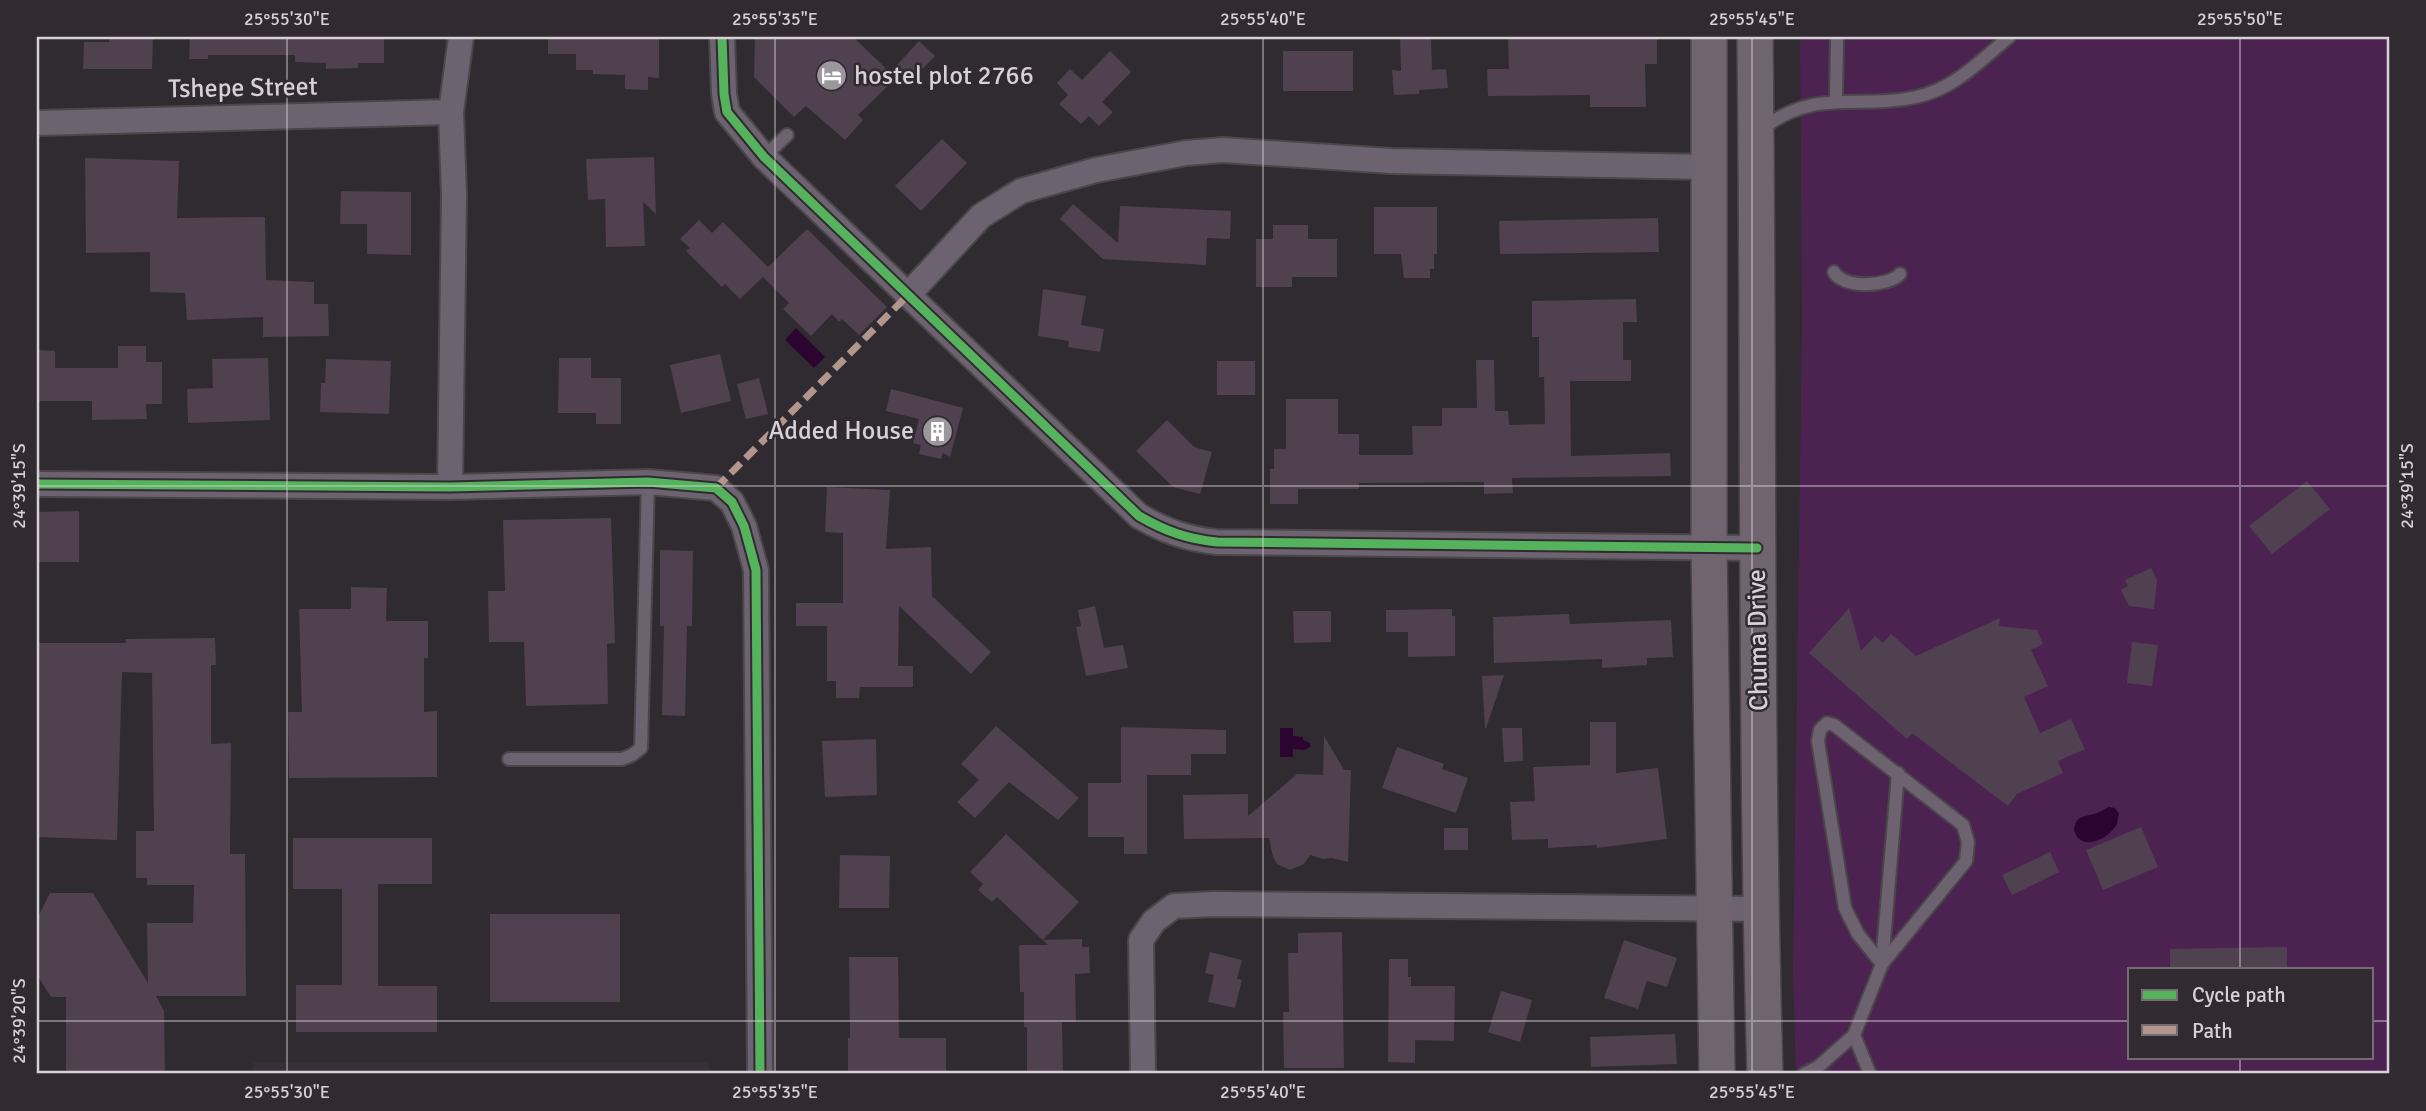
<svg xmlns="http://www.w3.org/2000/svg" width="2426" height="1111" font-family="Signika,sans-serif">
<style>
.built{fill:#382e39}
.green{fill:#4c2350;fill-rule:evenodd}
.water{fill:#2b0430}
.building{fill:#4f4150}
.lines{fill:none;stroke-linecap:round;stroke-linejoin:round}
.lane-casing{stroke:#4a464a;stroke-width:16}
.street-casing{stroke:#4a464a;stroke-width:28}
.secondary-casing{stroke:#4a464a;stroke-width:38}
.lane{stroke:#6d626f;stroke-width:12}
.street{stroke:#6d626f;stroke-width:24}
.secondary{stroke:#716471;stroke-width:35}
.quiet{stroke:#b2968c;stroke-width:7;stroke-dasharray:14 7;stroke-linecap:butt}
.cycleway-casing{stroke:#312a31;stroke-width:13}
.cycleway{stroke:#56b35d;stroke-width:9}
.ticks{fill:none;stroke:#d6d1d6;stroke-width:2;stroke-opacity:0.45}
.labels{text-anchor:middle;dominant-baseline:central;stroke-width:5;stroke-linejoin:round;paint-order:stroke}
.poi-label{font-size:26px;fill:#d6d1d6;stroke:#312a31;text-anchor:start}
.street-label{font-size:26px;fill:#d6d1d6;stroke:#312a31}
.neatline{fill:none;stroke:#d6d1d6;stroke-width:2.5}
.ticks-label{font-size:18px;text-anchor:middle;fill:#d6d1d6}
</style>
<rect width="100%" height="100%" fill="#302b30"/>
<polygon class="built" points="254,1062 709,1062 709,1074 252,1074"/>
<path class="green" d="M1800 37H2389V1074H1796L1793 974 1802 323ZM2130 969H2372V1057H2130Z"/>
<g class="water">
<polygon points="796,328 825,357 814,368 785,340"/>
<polygon points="1280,728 1293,728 1293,736 1303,737 1303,740 1310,743 1310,747 1305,750 1293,749 1293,757 1280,757"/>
<path d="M2109 807 2115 808 2119 814C2118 817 2118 823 2116 826 2107 840 2080 852 2074 830 2076 816 2082 817 2094 814 2099 813 2105 809 2109 807Z"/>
</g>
<g class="building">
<polygon points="109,37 153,37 152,69 83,69 84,42 109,42"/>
<polygon points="190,37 384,37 384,63 358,63 358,68 326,69 326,63 295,62 295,55 208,55 208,59 189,59"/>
<polygon points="548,37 659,38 659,78 648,77 648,90 625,89 625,75 593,74 593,70 576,70 576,54 548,54"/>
<polygon points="755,37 853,37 896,78 858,115 863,120 845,140 806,106 794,117 754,77"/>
<polygon points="1400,37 1431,37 1432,70 1446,69 1448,88 1419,90 1419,94 1394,95 1392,70 1401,71"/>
<polygon points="1584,37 1657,37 1657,64 1645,64 1646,107 1590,107 1590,95 1488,96 1487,69 1509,69 1508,39"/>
<polygon points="919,41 935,56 912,80 896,66"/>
<polygon points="1110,51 1131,72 1102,102 1113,112 1099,126 1089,116 1081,124 1059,104 1068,95 1057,83 1070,69 1082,80"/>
<rect x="1283" y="51" width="70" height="40"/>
<polygon points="942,139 967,163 921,211 895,186"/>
<polygon points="654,157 656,214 643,202 645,246 606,247 605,199 588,200 586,159"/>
<polygon points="85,158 179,161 177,218 265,217 266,280 314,282 314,304 328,304 329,336 263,337 263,317 187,320 185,293 150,292 150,252 86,253"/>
<polygon points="341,191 411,192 411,255 367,254 367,224 340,224"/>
<polygon points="1073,204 1118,243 1120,206 1231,211 1230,239 1207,238 1206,265 1103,259 1060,219"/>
<polygon points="1374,207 1437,207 1437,254 1434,254 1434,269 1430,269 1430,278 1404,278 1401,254 1374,254"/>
<polygon points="1658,218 1659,252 1500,254 1499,221"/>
<polygon points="699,220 712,233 723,222 768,267 807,229 887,307 859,335 842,319 839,322 832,314 811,336 783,309 789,303 763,277 740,299 725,284 722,287 686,251 690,248 680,239"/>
<polygon points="1273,225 1308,225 1308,239 1337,239 1337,277 1292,277 1292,287 1256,287 1256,239 1273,239"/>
<polygon points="1043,289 1086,296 1081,325 1104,329 1100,352 1068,347 1069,341 1038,336"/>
<polygon points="1636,299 1637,322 1623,322 1623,360 1631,360 1631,381 1570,381 1571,456 1670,453 1671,476 1512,478 1513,493 1484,494 1484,482 1359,483 1359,489 1298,489 1298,504 1270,504 1270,469 1274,469 1274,449 1286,449 1286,399 1338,399 1338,434 1359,434 1359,455 1413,455 1412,426 1442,426 1442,408 1477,408 1476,360 1494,360 1495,411 1508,411 1509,425 1545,424 1544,377 1539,377 1539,337 1532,337 1532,301"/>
<polygon points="118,346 146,346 146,362 162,362 162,404 146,404 147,419 92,420 92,401 37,401 37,350 55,351 55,368 118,368"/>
<polygon points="720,354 731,401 681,413 670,365"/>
<polygon points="268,358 270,420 188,423 187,389 213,388 212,359"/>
<polygon points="559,358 591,358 591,378 621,378 621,424 596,424 596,413 558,413"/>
<polygon points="326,359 391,361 389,414 320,412 321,383 325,383"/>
<rect x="1217" y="361" width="38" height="34"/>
<polygon points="759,378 768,414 746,419 737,384"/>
<polygon points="891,389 963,408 950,457 943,453 941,459 919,454 921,445 913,443 919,419 886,411"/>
<polygon points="1167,420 1194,447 1212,452 1200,494 1173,487 1136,451"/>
<polygon points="2307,481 2330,509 2272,554 2249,526"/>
<polygon points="827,487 890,490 886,549 931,547 932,596 991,652 971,674 899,606 898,666 913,666 913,687 860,687 859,698 836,698 836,681 827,681 827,626 796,626 796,603 843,603 843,533 825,532"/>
<polygon points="79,511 79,562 37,562 37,512"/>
<polygon points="611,518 615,643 607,644 608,704 526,706 524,642 489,642 488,591 505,591 503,520"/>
<polygon points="660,550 693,551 692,626 687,626 685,716 662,715 664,626 660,626"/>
<polygon points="2151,568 2157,580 2154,609 2129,606 2121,590 2128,586 2125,580"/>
<polygon points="351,587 387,588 386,621 428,621 428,658 424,658 424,712 437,711 437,777 289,778 288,712 302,712 299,609 351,609"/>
<polygon points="1095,606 1104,648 1123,645 1128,668 1086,676 1076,627 1081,626 1078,610"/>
<polygon points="1849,608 1861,651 1875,636 1883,643 1891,634 1916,656 2000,618 1999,626 2037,630 2043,644 2031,650 2048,686 2024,697 2040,733 2071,719 2085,749 2058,761 2063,773 2017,794 2008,806 1912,733 1907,739 1809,653"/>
<polygon points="1452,609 1452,616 1455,616 1455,656 1408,657 1408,632 1386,632 1386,610"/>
<polygon points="1293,611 1331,611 1331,642 1294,643"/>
<polygon points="1569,614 1570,624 1671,620 1673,657 1647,658 1647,665 1602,668 1602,659 1494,663 1493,617"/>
<polygon points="215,638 216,665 211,665 211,744 231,743 230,854 245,854 246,996 156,996 164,1011 165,1074 66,1074 66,997 51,997 37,975 37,919 50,893 93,893 148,983 147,923 193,923 194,885 147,885 147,878 136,878 136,831 154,831 152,673 122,672 117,840 37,837 39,725 37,725 37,643 126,643 125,639"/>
<polygon points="2132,642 2158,645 2152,686 2127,683"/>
<polygon points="1504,675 1486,728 1485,728 1482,676"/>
<polygon points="1590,722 1616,722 1616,773 1658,768 1667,839 1597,848 1597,845 1548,848 1548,839 1512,840 1510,802 1535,801 1533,767 1590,765"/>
<polygon points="996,726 1079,798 1058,820 1009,782 975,818 957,802 979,780 961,764"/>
<polygon points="1121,727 1226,730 1226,754 1191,754 1191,775 1147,775 1147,854 1124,854 1124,837 1088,837 1088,783 1121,783"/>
<polygon points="1502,728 1522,728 1523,761 1504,762"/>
<polygon points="1324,736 1344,770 1351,770 1348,862 1332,858 1323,859 1310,855 1304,864 1290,870 1277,864 1273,857 1269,838 1184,839 1183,795 1248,794 1248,816 1297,774 1323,775"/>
<polygon points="876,739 877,795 825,797 822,741"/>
<polygon points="1397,747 1444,764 1442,769 1468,778 1456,813 1382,788"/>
<polygon points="2141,827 2158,867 2103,890 2086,850"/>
<rect x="1444" y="828" width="24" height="22"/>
<polygon points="1006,834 1079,902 1043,940 1082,939 1082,947 1089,947 1090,973 1075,974 1076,1022 1062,1022 1063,1074 1027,1074 1027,1027 1024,1027 1024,992 1020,992 1019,945 1048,945 997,897 992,902 978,890 983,884 970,872"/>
<polygon points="293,838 432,838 432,884 378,884 378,986 437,986 437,1032 296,1032 296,985 342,985 342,889 293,889"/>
<polygon points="2050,852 2059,872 2012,895 2002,875"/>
<polygon points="840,855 890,856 889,908 839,908"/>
<rect x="490" y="914" width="130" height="88"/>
<polygon points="1342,932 1344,1068 1284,1068 1283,1012 1289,1012 1288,953 1298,953 1298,933"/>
<polygon points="1624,940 1677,958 1667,987 1647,981 1638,1009 1604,998"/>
<polygon points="2287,947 2287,967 2284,967 2284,969 2170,969 2170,949"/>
<polygon points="1210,952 1242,960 1237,979 1242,980 1235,1008 1208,1002 1214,975 1205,973"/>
<polygon points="849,957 898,957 899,1038 946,1038 946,1074 848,1074 848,1038 850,1038"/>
<polygon points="1389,959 1408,959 1408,977 1411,977 1411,986 1455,986 1454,1041 1415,1040 1415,1063 1388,1062"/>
<polygon points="1501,991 1532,1000 1520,1042 1488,1032"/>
<polygon points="1675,1034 1677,1064 1591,1067 1590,1037"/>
</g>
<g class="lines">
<defs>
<g id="lane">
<polyline points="1836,101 1837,37"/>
<path d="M1762 129C1816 87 1858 110 1916 97 1954 89 1980 61 2009 37"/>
<polyline points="764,157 787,135"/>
<path d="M1834 272C1843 289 1888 287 1900 274"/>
<polygon points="1827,723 1834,725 1963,825 1968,842 1966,861 1882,964 1858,934 1845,908 1818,741 1820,730"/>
<polyline points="509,759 622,759 632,755 641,748 648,482"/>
<polyline points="1854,1035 1870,1074"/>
<polyline points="1804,1074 1818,1067 1854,1035 1882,964 1898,773"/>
</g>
<g id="street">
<path d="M722 37 724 94 727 112 764 157 1139 516C1165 531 1187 539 1217 542L1757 548"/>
<polyline points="37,123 451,112"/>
<polyline points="908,295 981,216 1021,191 1096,170 1186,153 1223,150 1391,161 1709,167"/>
<polyline points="37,484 450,487 648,482 716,488 732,502 744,526 756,570 760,1074"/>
<polyline points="450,487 454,196 451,112 461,37"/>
<polyline points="1143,1074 1141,940 1154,921 1174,906 1214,904 1760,909"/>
</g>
<g id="secondary">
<polyline points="1709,37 1709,548 1717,1074"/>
<path d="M1755 37C1759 383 1755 728 1765 1074"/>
</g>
</defs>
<use href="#lane" class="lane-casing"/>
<use href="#street" class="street-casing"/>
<use href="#secondary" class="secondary-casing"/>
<use href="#lane" class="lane"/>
<use href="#street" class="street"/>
<use href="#secondary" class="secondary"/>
<polyline class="quiet" points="716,488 908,295"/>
<defs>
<g id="cycleway">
<path d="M722 37 724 94 727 112 764 157 1139 516C1165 531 1187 539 1217 542L1757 548"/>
<polyline points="37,484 450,487 648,482 716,488 732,502 744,526 756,570 760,1074"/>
</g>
</defs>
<use href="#cycleway" class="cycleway-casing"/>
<use href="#cycleway" class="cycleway"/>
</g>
<path class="ticks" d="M287 37V1074M775 37V1074M1263 37V1074M1752 37V1074M2240 37V969M37 486H2389M37 1021H2130M2372 1021H2389M2240 1057V1074"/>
<defs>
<symbol id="hotel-disc" viewBox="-11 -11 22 22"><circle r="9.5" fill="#9c979c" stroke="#312a31"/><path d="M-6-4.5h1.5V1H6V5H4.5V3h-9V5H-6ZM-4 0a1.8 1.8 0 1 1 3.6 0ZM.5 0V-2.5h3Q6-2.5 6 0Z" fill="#fff"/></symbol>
<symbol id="building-disc" viewBox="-11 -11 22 22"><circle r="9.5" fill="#9c979c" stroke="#312a31"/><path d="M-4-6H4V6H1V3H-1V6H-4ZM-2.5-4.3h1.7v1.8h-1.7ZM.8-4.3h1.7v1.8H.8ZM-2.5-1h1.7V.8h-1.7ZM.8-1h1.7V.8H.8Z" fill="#fff"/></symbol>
</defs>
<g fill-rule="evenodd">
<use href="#hotel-disc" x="814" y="58" width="35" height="35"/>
<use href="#building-disc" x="920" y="414" width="35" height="35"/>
</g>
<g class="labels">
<g class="poi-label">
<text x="854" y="76">hostel plot 2766</text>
<text x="914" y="431" text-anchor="end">Added House</text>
</g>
<g class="street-label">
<text transform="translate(243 88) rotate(-1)">Tshepe Street</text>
<text transform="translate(1758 640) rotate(-91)">Chuma Drive</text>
</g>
</g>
<rect width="2426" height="1111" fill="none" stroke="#312a31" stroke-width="77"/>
<rect x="2128" y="968" width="245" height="91" fill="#312a31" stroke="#736d73" stroke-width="2"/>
<rect x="2142" y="990" width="35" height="10" fill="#56b35d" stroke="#736d73" stroke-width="2"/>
<text x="2192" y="1002" font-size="21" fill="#d6d1d6">Cycle path</text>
<rect x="2142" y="1025" width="35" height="10" fill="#b2968c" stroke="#736d73" stroke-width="2"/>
<text x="2192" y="1038" font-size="21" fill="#d6d1d6">Path</text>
<rect x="38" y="38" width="2350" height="1034" class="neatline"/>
<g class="ticks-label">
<text x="287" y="25">25°55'30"E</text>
<text x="775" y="25">25°55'35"E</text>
<text x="1263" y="25">25°55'40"E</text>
<text x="1752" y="25">25°55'45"E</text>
<text x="2240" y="25">25°55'50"E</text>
<text transform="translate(19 486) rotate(-90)" y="6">24°39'15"S</text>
<text transform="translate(2407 486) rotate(-90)" y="6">24°39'15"S</text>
<text transform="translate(19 1021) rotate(-90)" y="6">24°39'20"S</text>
<text x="287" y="1098">25°55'30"E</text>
<text x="775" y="1098">25°55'35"E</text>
<text x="1263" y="1098">25°55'40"E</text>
<text x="1752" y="1098">25°55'45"E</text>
</g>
</svg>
